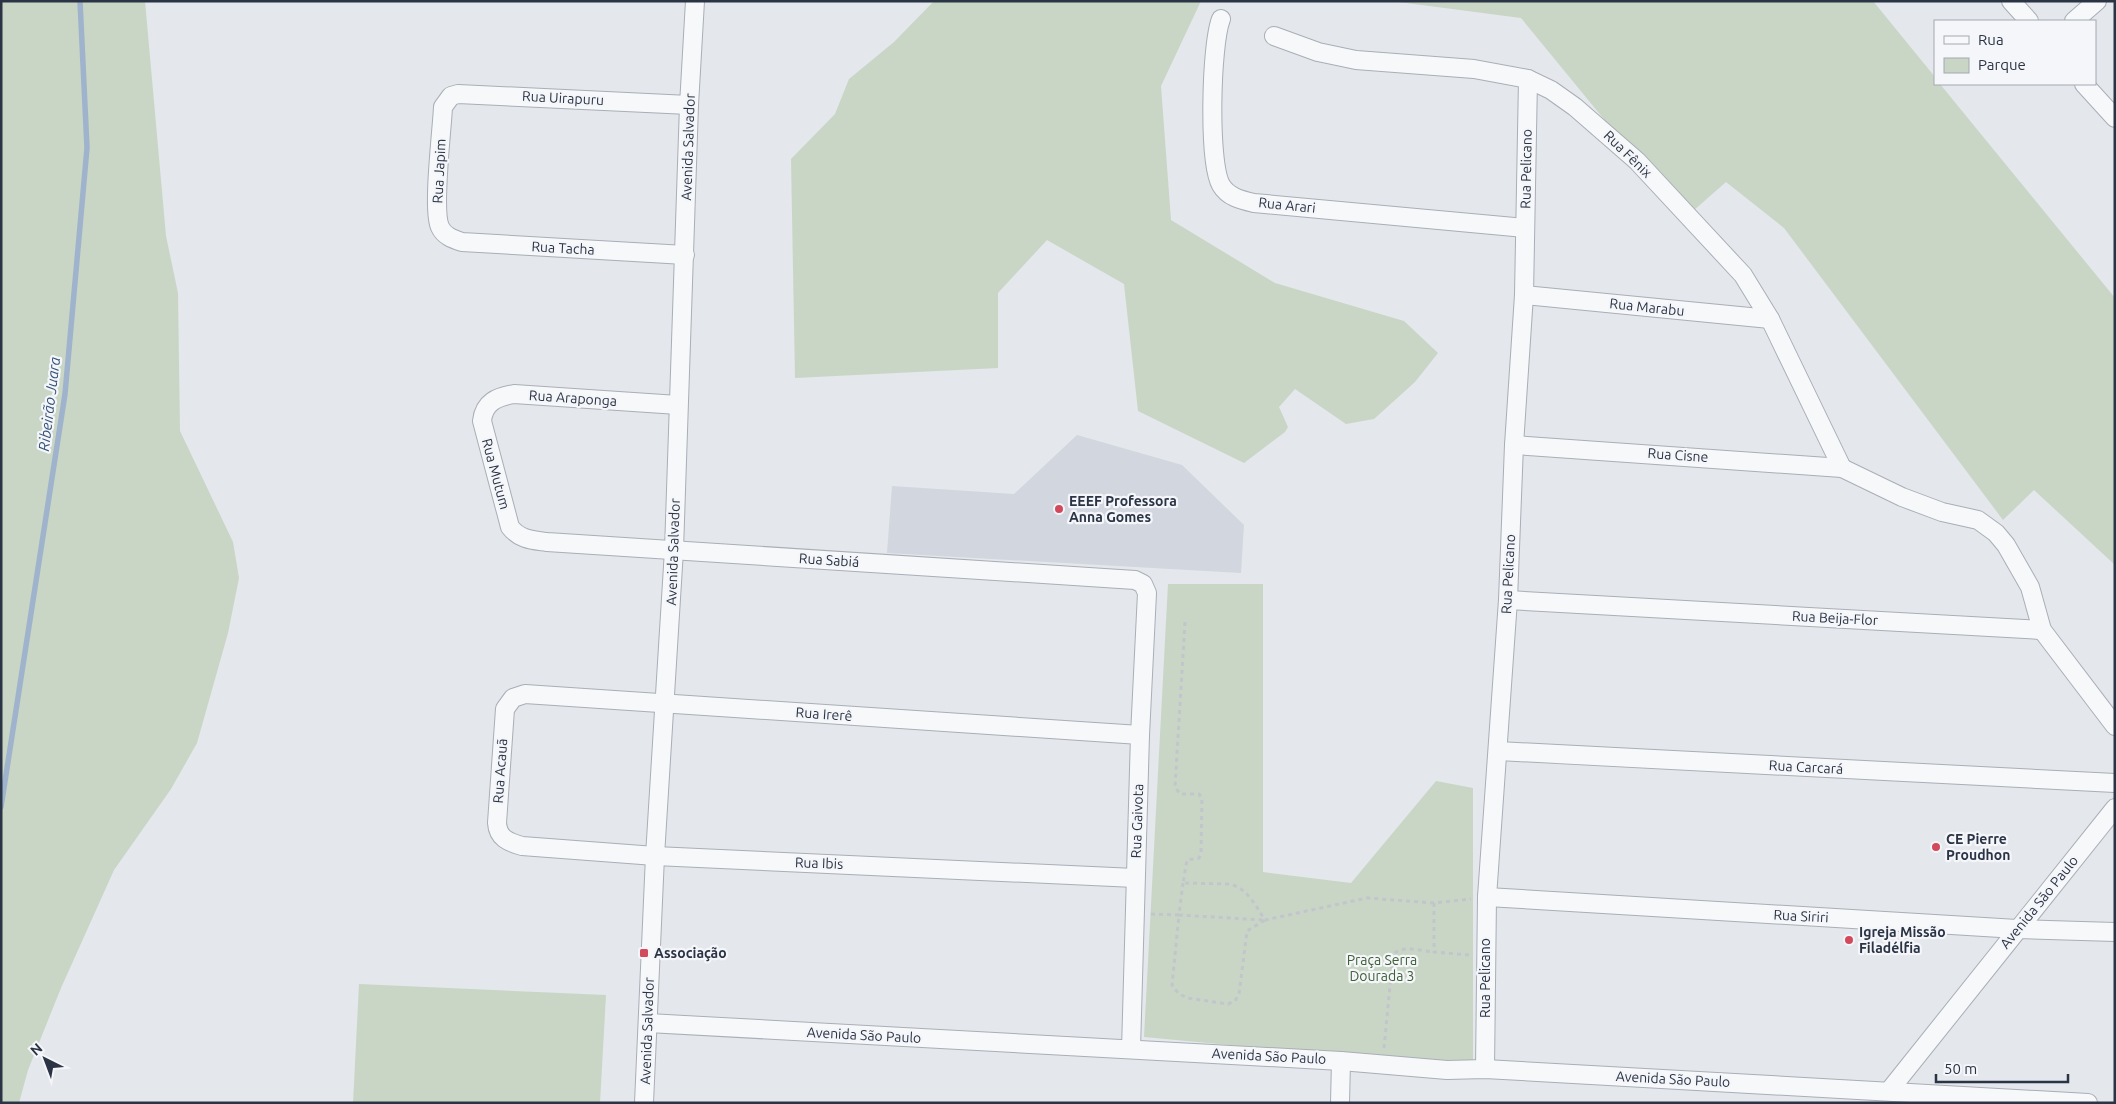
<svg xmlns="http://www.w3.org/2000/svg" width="2116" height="1104" font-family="Ubuntu,sans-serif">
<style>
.built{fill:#d2d6de}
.green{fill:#c9d6c5}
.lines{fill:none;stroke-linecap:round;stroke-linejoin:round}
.stream{stroke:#9fb4cc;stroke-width:5.5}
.minor-casing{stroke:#a9aeb7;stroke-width:20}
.path{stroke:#c2c5cb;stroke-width:3;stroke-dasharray:4 4;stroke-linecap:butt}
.minor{stroke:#f7f8fa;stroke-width:18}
.poi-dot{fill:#d1495b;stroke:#f4f6f9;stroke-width:2}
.labels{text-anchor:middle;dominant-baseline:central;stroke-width:4.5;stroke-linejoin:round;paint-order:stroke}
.street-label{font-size:14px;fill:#2b3445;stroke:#f4f6f9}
.poi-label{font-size:14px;font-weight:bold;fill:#2b3445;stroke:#f4f6f9;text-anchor:start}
.park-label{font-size:14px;fill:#3f6138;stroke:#f4f6f9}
.water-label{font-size:15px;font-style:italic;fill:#34527a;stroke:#f4f6f9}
</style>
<rect width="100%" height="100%" fill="#e4e7ec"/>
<polygon class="built" points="1077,435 1182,465 1244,525 1241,573 887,553 892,486 1014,494"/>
<g class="green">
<polygon points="1,1 145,1 166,236 178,293 180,431 233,542 239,578 228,633 197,743 171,789 114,870 61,988 28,1070 19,1103 1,1103"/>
<polygon points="934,1 1201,1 1161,86 1171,220 1275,283 1404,321 1438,353 1415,382 1374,419 1346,424 1295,389 1279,407 1288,427 1285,432 1244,463 1138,411 1124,284 1047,240 998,293 998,368 795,378 791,159 835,114 849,79 894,42"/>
<polygon points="1391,1 1873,1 1935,77 1935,84 1940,84 2115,298 2115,565 2034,490 2003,520 1784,228 1726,182 1685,218 1521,18"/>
<polygon points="1168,584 1263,584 1263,872 1351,883 1436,781 1473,788 1473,1068 1144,1037"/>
<polygon points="359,984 606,995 600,1103 353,1103"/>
</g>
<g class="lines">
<polyline class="stream" points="1,807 65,394 87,148 80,1"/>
<defs>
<g id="minor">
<polyline points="2011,1 2029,21"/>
<path d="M1221 19C1211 44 1208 162 1221 185 1228 197 1241 200 1254 203L1525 228"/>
<polyline points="2074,21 2097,1"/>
<polyline points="1274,36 1318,52 1356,60 1474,69 1528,79 1551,90 1575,107 1637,161 1743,275 1770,319 1842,468"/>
<polyline points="2084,84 2115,118"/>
<path d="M685 255 462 242C453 239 444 236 440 227 432 210 442 130 443 107L451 96 458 94 689 105"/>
<polyline points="1524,295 1770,319"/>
<path d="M678 405 514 394C497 397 484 402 482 421L510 527C520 540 533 540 547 542L1135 580 1143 584 1147 593 1140 735 1131 1049"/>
<polyline points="1514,445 1842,468 1902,497 1942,512 1978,520 1996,533 2006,545 2030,587 2042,630 2115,726"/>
<polyline points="1508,600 2042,630"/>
<polyline points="1498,751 2115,783"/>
<path d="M1135 878 655 856 522 846C508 842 498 838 497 823L505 709 513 698 525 694 1140 735"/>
<polyline points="1487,897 2017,929 2115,932"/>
<polyline points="648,1023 1341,1061 1447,1070 1485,1069 2088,1103"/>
<polyline points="1485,1069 1487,897 1508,600 1514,445 1524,295 1528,79"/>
<polyline points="1889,1091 2115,808"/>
<polyline points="644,1103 655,856 674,550 689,105 695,1"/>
<polyline points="1340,1103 1341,1061"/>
</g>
</defs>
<use href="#minor" class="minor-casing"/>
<g class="path">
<path d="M1185 622 1175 787 1180 794H1199L1202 798 1201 854 1199 858 1187 860 1183 883 1230 884C1248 889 1255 905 1265 920L1367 898 1434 903 1471 899"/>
<polyline points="1183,883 1179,915 1264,920"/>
<polyline points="1434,903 1434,952 1469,955"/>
<polyline points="1151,914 1179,915 1172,985 1178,993 1187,998 1228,1004 1235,1001 1239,994 1247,931 1265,920"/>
<path d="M1384 1048 1393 955C1401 944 1421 951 1434 952"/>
</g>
<use href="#minor" class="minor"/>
</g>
<g class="poi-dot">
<circle cx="1059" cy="509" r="5"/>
<circle cx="1936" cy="847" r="5"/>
<circle cx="1849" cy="940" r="5"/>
<rect x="639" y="948" width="10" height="10" rx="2.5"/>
</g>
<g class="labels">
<g class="street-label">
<text transform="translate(563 98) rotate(3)">Rua Uirapuru</text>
<text transform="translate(688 147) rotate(-88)">Avenida Salvador</text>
<text transform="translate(1628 154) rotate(44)">Rua Fênix</text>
<text transform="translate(1526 169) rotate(-89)">Rua Pelicano</text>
<text transform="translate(439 171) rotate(-87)">Rua Japim</text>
<text transform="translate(1287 205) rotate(6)">Rua Arari</text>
<text transform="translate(563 248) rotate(3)">Rua Tacha</text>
<text transform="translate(1647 307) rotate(6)">Rua Marabu</text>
<text transform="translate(573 398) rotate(4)">Rua Araponga</text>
<text transform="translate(1678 455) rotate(4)">Rua Cisne</text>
<text transform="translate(496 474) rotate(75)">Rua Mutum</text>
<text transform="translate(673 552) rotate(-88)">Avenida Salvador</text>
<text transform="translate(829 560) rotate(4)">Rua Sabiá</text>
<text transform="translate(1508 574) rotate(-87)">Rua Pelicano</text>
<text transform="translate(1835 618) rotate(3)">Rua Beija-Flor</text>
<text transform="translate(824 714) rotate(4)">Rua Irerê</text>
<text transform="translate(1806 767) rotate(3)">Rua Carcará</text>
<text transform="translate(500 771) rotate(-86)">Rua Acauã</text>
<text transform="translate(1137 821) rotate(-88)">Rua Gaivota</text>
<text transform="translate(819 863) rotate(2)">Rua Ibis</text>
<text transform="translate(2039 902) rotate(-51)">Avenida São Paulo</text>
<text transform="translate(1801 916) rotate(3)">Rua Siriri</text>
<text transform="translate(1485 978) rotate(-90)">Rua Pelicano</text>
<text transform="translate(647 1031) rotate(-88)">Avenida Salvador</text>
<text transform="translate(864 1035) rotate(3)">Avenida São Paulo</text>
<text transform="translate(1269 1056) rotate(3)">Avenida São Paulo</text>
<text transform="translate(1673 1079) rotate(3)">Avenida São Paulo</text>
</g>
<g class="poi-label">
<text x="1069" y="501">EEEF Professora<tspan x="1069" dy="16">Anna Gomes</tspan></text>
<text x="1946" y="839">CE Pierre<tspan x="1946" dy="16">Proudhon</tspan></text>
<text x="1859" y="932">Igreja Missão<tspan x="1859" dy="16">Filadélfia</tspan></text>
<text x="654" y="953">Associação</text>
</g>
<g class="park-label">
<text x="1382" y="960">Praça Serra<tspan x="1382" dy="16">Dourada 3</tspan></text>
</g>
<g class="water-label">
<text transform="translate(49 404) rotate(-83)">Ribeirão Juara</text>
</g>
</g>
<rect width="2116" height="1104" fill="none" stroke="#2b3445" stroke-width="5"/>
<rect x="1934" y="20" width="162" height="65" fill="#f4f6f9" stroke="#a4a8b1"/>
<rect x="1944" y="36" width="25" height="8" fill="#f7f8fa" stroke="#a4a8b1"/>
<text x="1978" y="45" font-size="15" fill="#2b3445">Rua</text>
<rect x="1944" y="58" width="25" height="15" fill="#c9d6c5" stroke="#a4a8b1"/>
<text x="1978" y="70" font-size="15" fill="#2b3445">Parque</text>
<g transform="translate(45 1059) rotate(318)" stroke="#f4f6f9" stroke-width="4" paint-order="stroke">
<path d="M0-4L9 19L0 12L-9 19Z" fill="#2b3445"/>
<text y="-8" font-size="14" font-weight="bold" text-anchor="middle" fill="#2b3445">N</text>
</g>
<path d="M1936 1074v8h132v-8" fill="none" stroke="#2b3445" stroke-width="2.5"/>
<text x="1944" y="1074" font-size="15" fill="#2b3445" stroke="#f4f6f9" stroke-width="4" paint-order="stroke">50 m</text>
</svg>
